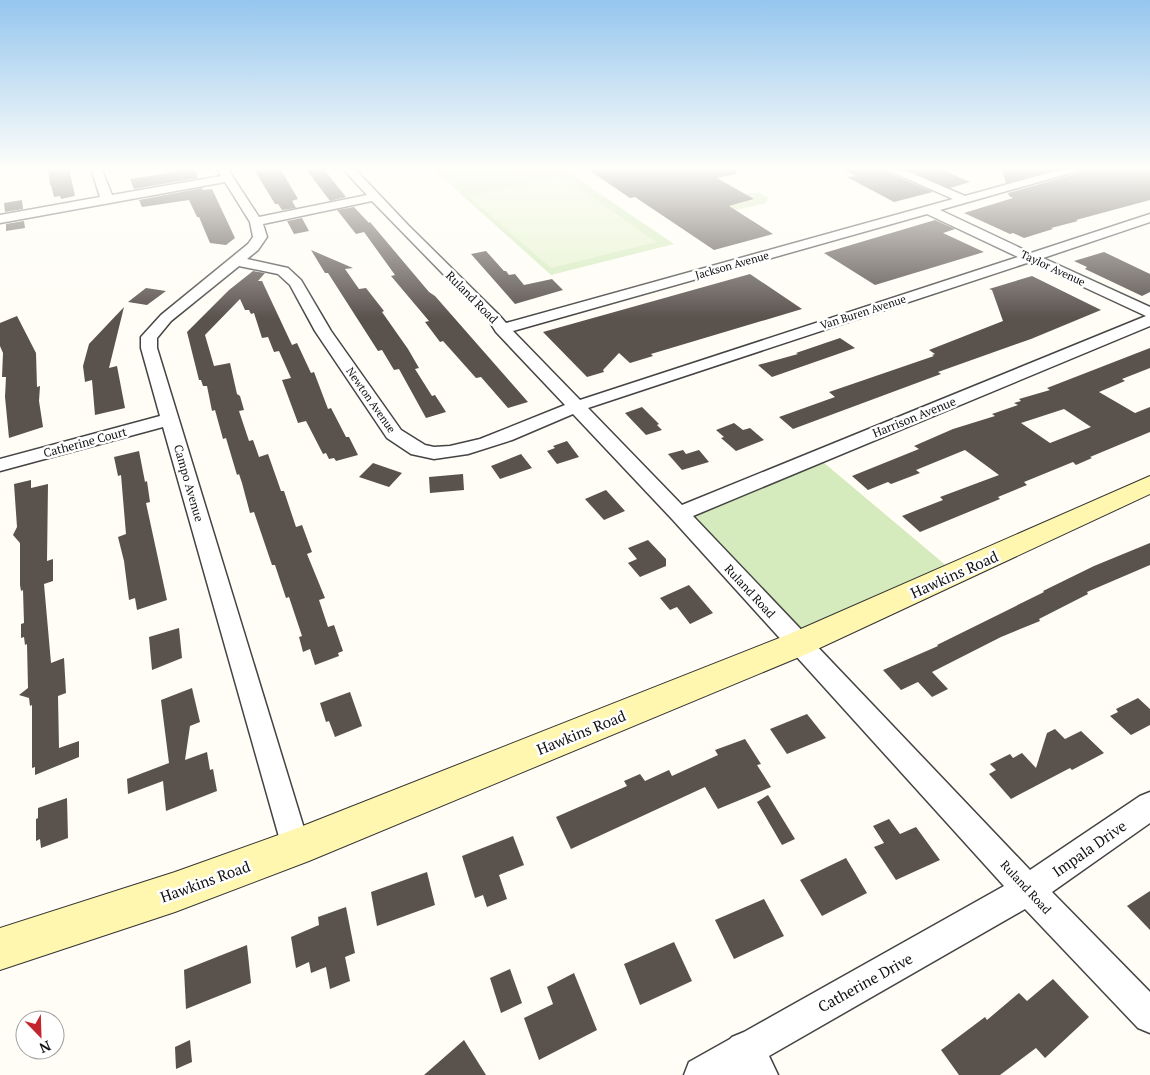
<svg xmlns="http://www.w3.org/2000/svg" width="1150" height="1075" font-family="'PT Serif',serif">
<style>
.green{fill:#d5ebbd}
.pitch{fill:#e6f2cf}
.building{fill:#5a524d;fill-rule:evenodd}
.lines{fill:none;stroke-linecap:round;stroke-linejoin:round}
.street-casing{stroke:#444;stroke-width:3}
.secondary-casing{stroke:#333;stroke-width:2}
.street{fill:#fff;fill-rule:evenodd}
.secondary{fill:#fff6b0;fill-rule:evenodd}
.labels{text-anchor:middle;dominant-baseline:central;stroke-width:5;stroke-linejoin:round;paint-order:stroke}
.far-street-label{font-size:11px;fill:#111;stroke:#fff}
.street-label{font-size:12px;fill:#111;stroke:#fff}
.near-street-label{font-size:15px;fill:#111;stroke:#fff}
</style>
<rect width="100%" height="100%" fill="#fffdf5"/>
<g class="green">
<polygon points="432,168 562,168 674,244 551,275"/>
<polygon points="759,192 768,198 766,203 708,217 730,207 729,206 754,200 745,194"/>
<polygon points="817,457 955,573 798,644 679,514"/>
</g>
<polygon class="pitch" points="562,176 656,242 551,268 468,196"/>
<g class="building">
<polygon points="48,168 69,168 75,196 61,199 60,196 54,197 51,185 50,185"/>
<polygon points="194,168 198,178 134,189 130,179 176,172 179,169"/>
<polygon points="273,168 280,168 298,199 292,201 296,208 282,210 278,204 275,204 255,171"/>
<polygon points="305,168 323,168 346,197 330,201"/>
<polygon points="586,168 736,168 736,174 717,178 754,199 729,206 773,234 714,250 635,197 630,198"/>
<polygon points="840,168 884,168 886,172 933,192 894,202 847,177 856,176"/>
<polygon points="904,168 938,168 970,182 950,188"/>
<polygon points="1001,168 1060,168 1006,183"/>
<polygon points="1084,168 1150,168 1150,200 1076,220 1078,221 1051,228 1053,229 1024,238 1013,233 1010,234 964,213 1013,198 1009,196 1008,193 1082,172"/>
<polygon points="202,188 203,190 212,189 235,238 226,245 210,243 199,217 197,217 189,200 142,207 139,200"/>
<polygon points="22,200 23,209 5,212 4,203"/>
<polygon points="354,207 369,223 370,222 429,292 435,296 528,402 508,408 481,377 476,378 443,341 440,342 425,322 429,321 391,276 395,275 364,232 356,234 337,210"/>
<polygon points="302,218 309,231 294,234 287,221"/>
<polygon points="935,220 955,229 943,233 984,252 875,285 824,253"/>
<polygon points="24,221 25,228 6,231 6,224"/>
<polygon points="311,250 353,268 345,269 359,289 366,288 384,311 382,312 408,349 419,368 415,369 432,396 435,395 446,412 426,418 399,369 394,370 382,350 378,351 328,273 325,273"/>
<polygon points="486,251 504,271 506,271 509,275 515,274 524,285 552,279 563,290 515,304 471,254"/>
<polygon points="1104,252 1150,274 1150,292 1142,296 1085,269 1087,267 1074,261"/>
<polygon points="253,271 265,273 258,281 262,281 292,345 297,343 311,373 314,372 328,409 331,408 346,437 349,437 358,455 336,461 334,458 329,459 326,453 323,454 306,421 298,423 282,380 291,378 279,351 274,352 268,337 262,338 254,313 251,314 249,310 245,310 240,299 205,335 214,366 230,363 237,394 240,396 244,410 239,411 249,441 253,440 259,457 268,454 281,491 284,491 296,527 302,525 312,552 307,554 325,598 319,600 328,627 334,625 343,651 338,653 339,656 315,665 310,649 303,652 299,637 302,636 289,597 286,598 275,565 272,565 254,512 250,513 242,483 239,474 237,475 226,438 223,439 215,410 212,411 207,386 203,386 201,380 199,380 187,332 229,290"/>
<polygon points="750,274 802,309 651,354 653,356 630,363 619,353 603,370 604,372 587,377 543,332"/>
<polygon points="1032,276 1101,310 1031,339 938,372 941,374 793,429 779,417 835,397 829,392 934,356 932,355 935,354 929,350 1003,321 992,290 989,289"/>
<polygon points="146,288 166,291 147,305 128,302"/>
<polygon points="124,307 109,368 117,366 125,408 95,415 92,380 85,382 83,366 89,344"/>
<polygon points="17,316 36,353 37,387 40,386 39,401 43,427 9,438 5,397 6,377 2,377 3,353 0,346 0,323"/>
<polygon points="840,338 855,348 772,377 758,365 798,354 796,353"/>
<path d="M1150 348V368L1122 379 1125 381 1099 392 1135 413 1150 407V432L1090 457 1092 458 1076 465 1073 462 1024 482 1027 485 998 497 1000 499 920 532 902 516 943 500 940 497 999 475 965 450 916 470 920 473 891 484 888 482 868 490 852 476 919 449 914 446 953 429 995 416 992 414 1018 405 1014 403 1021 401 1019 399 1050 390 1047 388ZM1064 409 1091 427 1050 443 1021 423Z"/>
<polygon points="642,407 659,424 657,425 662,430 646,435 625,413"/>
<polygon points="734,423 743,430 750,428 764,440 736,451 721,438 724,437 716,430"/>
<polygon points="567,441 579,457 557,464 547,451 555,448 553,446"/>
<polygon points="683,450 686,454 699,450 709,462 682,470 668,454"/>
<polygon points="139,451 145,482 147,481 150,502 146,503 167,600 137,610 135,598 129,600 124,561 118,537 126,534 121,475 118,476 114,457"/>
<polygon points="521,454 532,468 500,479 491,466"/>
<polygon points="373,463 402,473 389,487 359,477"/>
<polygon points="463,474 464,490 430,493 429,477"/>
<polygon points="31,480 31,488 48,484 47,561 53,559 53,581 44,584 51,663 64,658 66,693 58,696 59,748 79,741 79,757 35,775 35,767 32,768 32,705 30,706 29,698 19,695 28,688 27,644 25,645 24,637 21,638 21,624 24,623 23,590 21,591 20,585 20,543 13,535 17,527 14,484"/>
<polygon points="606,490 625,511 604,520 585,499"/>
<polygon points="648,540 666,559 666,566 640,577 628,563 637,559 628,548"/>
<polygon points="1150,543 1150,565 1087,592 1088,594 1039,619 1040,621 1001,637 932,672 948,689 932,697 918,682 901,690 883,670 938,646 937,645 1044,592 1043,591 1094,566"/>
<polygon points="689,585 713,613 690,624 677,607 670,610 660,598"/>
<polygon points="179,628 182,658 152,670 149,637"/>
<polygon points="192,688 200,722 190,726 185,760 207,752 210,770 213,769 217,791 166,811 163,781 128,794 127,779 169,763 161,700"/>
<polygon points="350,692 362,726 335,737 329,721 326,722 320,703"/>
<polygon points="1138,698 1150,709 1150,725 1131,735 1110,716 1118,712 1116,709"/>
<polygon points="807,714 826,738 787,754 770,729"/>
<polygon points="1055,729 1065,739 1081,731 1104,753 1072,770 1070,768 1011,799 989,774 996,770 990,764 1010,754 1013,758 1022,753 1036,768 1047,733"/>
<polygon points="745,739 761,764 757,765 771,787 718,809 705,787 571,849 556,817 627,786 624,781 640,774 645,781 669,770 672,776 718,755 715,750"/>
<polygon points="768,795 795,839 782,845 757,802"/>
<polygon points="67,798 68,838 41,848 40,839 36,841 36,819 38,818 38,808"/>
<polygon points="889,819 900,834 916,827 940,860 896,880 874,847 884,843 873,826"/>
<polygon points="513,836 524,865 499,875 507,899 487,907 483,895 475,898 462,856"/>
<polygon points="846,858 867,893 822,916 800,880"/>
<polygon points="427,872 435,905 377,926 371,892"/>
<polygon points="1150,891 1150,930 1127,906"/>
<polygon points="764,899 784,936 734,959 715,920"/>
<polygon points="346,907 355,953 345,957 350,981 330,989 326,967 311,973 309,962 296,968 291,937 319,925 318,917"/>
<polygon points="674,942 692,981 640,1005 624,964"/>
<polygon points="247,945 251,983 186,1009 184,970"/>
<polygon points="510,969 522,1003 501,1013 490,978"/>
<polygon points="574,973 597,1030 539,1060 524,1018 553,1004 547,987"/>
<polygon points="1053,979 1089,1017 1045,1058 1036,1048 1000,1075 959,1075 941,1050 985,1017 987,1020 1019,993 1027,1001"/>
<polygon points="190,1040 192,1062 176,1069 175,1047"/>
<polygon points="464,1040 486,1075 424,1075"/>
</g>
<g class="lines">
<defs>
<path id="street" d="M91 168H101L112 195 221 176 217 168H227L259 217 367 195 342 168H354L408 225 499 315 506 323 953 199 887 170 886 168H900L965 196 1066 168H1082L1081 170 940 210 1031 253 1150 214V222L1043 258 1150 307V326L693 516 1030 870 1140 796 1150 792V823L1052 892 1150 992V1033L1138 1028 1025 909 769 1056 778 1075H684L689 1062 730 1039 732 1037 744 1032 1004 886 672 519 573 414 512 440 468 454 434 459 411 454 387 438 315 331 290 285 278 274 239 266 171 321 157 338V348L310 848 305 858 295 863 285 858 163 427 0 471V459L160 416 141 348V337L161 315 248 244 253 237 250 222 225 182 0 223V215L100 197ZM372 201 489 321 496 332 565 405 480 439 450 446 434 447 425 445 401 430 331 331 301 280 288 268 247 259 258 250 267 237 263 224ZM927 214 1018 257 580 400 513 331ZM1030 262 1146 316 682 505 588 408Z"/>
<polygon id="secondary" points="1150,476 1150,494 809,653 309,861 175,912 0,970 0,928 175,872 295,829 787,635"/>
</defs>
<use href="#street" class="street-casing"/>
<use href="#secondary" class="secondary-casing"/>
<use href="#street" class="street"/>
<use href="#secondary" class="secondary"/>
</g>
<linearGradient id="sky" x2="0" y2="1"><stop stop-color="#95c6ee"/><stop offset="0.53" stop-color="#fffefa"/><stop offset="1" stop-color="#fffefa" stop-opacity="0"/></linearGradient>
<rect width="1150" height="318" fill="url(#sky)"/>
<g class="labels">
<g class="far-street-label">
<text transform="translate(732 265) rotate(-16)">Jackson Avenue</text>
<text transform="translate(1053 268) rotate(25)">Taylor Avenue</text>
<text transform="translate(863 312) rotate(-18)">Van Buren Avenue</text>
<text transform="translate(371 400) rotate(55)">Newton Avenue</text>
</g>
<g class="street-label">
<text transform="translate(472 297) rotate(45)">Ruland Road</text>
<text transform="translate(914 417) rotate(-22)">Harrison Avenue</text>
<text transform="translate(85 442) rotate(-15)">Catherine Court</text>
<text transform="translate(189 483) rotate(74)">Campo Avenue</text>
<text transform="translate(750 591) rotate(47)">Ruland Road</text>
<text transform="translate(1026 887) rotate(47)">Ruland Road</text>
</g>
<g class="near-street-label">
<text transform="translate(954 574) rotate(-24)">Hawkins Road</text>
<text transform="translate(581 732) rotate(-22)">Hawkins Road</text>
<text transform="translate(1089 848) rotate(-35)">Impala Drive</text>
<text transform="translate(205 881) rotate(-20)">Hawkins Road</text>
<text transform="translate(865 982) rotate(-29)">Catherine Drive</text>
</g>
</g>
<g transform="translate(40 1035) rotate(157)"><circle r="24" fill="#ffffff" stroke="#a0a0a0"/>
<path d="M0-4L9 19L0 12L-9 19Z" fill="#c4262e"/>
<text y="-8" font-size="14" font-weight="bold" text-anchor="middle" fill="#111111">N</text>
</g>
</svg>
